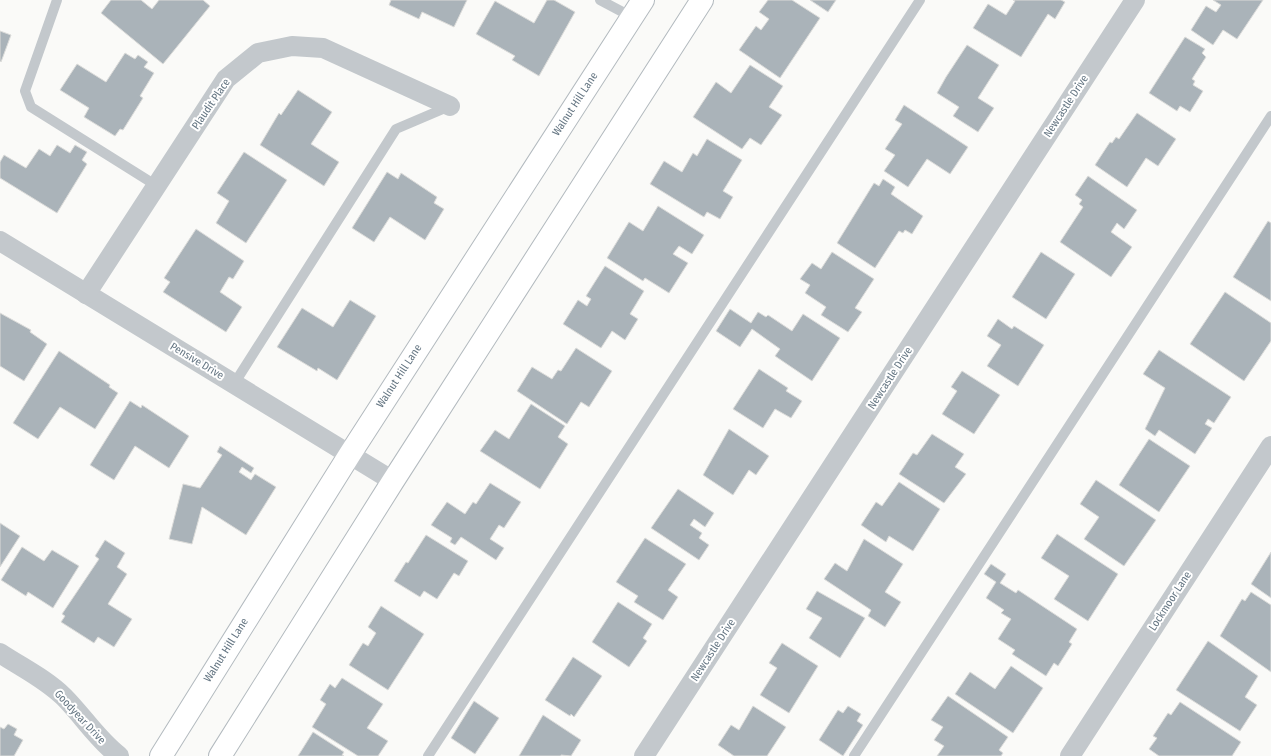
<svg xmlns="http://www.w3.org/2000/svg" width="1271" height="756" font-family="'Fira Sans Condensed',sans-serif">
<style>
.building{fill:#aab3b9;stroke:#dcdcda}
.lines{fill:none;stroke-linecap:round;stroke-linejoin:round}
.secondary-casing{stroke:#b3babf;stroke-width:24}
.lane{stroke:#c3c8cc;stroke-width:10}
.street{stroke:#c3c8cc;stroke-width:20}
.secondary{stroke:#fff;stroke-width:22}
.labels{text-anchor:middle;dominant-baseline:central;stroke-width:4;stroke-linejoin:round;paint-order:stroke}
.street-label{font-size:11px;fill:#657683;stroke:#fff}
</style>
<rect width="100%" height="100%" fill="#fafaf8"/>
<g class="building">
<polygon points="111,0 141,0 152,9 159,0 203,0 210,6 163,64 101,13"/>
<polygon points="391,0 467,0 454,27 422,12 419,19 389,5"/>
<polygon points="547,0 554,0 575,12 539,76 512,60 515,56 476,34 495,1 534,23"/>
<polygon points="768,0 792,0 820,18 780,78 739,50 756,26 761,30 769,19 759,12"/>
<polygon points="810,0 836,0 828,12"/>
<polygon points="1013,0 1061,0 1065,2 1055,19 1048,14 1021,57 973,28 988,4 1006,15 1015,1"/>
<polygon points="1213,0 1263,0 1237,39 1223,30 1213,45 1191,30 1206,6 1216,12 1221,5"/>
<polygon points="0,31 11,35 1,62 0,61"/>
<polygon points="1185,37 1205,49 1202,53 1206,57 1192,79 1195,81 1193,85 1203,91 1190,112 1180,106 1177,111 1149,93"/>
<polygon points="967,45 999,65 978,98 994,108 978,132 953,116 959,107 937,93 946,77"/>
<polygon points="125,53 135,59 138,55 148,62 144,67 154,73 140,96 143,98 123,130 120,129 115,136 84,117 89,108 60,90 77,64 106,82"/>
<polygon points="750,65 783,86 769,107 782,115 761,145 750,138 742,149 693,117 716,82 731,93"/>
<polygon points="298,90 332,112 311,144 339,162 324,186 260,145 279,113 281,115"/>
<polygon points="904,105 968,147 950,174 927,159 908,187 884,171 895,155 885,149 902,124 895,120"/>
<polygon points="1137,113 1176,139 1158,166 1146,158 1127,187 1095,165 1110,142 1112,143 1116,137 1119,139"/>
<polygon points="707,139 742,160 723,191 733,197 720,219 707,212 704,217 650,184 664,161 682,172 693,153 697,156"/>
<polygon points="57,145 70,153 75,145 87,152 82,160 87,164 57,213 0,178 0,162 4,155 26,168 39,149 50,156"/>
<polygon points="244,152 287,180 246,243 216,223 229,201 217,193"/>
<polygon points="387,172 398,179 401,173 437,197 434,203 444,209 425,240 390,217 374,242 352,228"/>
<polygon points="1088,176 1137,210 1124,229 1117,223 1111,232 1132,247 1111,277 1060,242 1083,207 1079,204 1082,200 1075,195"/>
<polygon points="883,179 895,187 891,194 923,216 912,234 905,230 903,233 899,231 875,268 837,243 874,183 879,186"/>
<polygon points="658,206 704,235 692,254 679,246 673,254 688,263 669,293 645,278 643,281 607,258 629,222 643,231"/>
<polygon points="1268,221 1271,223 1271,301 1233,277"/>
<polygon points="196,229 244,261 233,279 229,277 220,292 242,307 226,332 163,292 170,282 164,278"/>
<polygon points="832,252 874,279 855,308 862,312 848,332 821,315 826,307 805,293 810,285 800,279 812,263 821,269"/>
<polygon points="1041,252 1075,274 1046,319 1012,297"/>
<polygon points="605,266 644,291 630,314 638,319 625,340 612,331 601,348 563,324 578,300 587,306 591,299 586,296"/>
<polygon points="1225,292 1271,323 1271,341 1244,381 1190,344"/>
<polygon points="350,300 376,316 337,380 318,368 317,371 277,347 302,308 333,327"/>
<polygon points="730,309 751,323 758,312 766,317 768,315 792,331 803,314 840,338 812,381 775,356 780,349 752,329 740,347 716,331"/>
<polygon points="0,313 31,330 30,332 47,344 24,381 0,366"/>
<polygon points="998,319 1012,329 1014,326 1044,345 1018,386 987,366 1001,345 987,336"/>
<polygon points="576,348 612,371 589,407 581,402 567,424 517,391 532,367 552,379 558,370 561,371"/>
<polygon points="1159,350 1231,397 1214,423 1208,419 1205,424 1212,428 1195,454 1159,430 1155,436 1145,429 1165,388 1143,374"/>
<polygon points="59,351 110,385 109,387 118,393 95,429 60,407 38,439 13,423"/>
<polygon points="759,369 788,388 786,391 802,401 791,418 775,409 763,428 733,409"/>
<polygon points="962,371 1000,395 974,434 942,414 957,391 951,387"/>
<polygon points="130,401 141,408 142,405 189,436 169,468 135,446 114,480 90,465"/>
<polygon points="531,404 565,426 558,437 568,444 540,489 480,451 495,430 509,439"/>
<polygon points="729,429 769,456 756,475 749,470 733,495 703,475"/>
<polygon points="932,434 964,454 955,467 966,474 944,503 899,474 913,453 917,455"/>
<polygon points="1149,439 1190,466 1159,512 1119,485"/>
<polygon points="220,446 254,468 251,473 242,467 239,472 251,480 255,474 276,487 246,535 202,507 192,544 169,539 183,484 200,488 222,455 217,452"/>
<polygon points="1096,480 1156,520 1124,566 1084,539 1099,517 1080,504"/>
<polygon points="899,482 940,509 913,551 889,536 886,542 861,525 876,502 882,506"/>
<polygon points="490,483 521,502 504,528 499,525 490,539 504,548 496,560 461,537 455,545 450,542 452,538 431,525 447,502 465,514 473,502 476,504"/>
<polygon points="678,489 714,513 705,527 694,519 690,525 702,533 699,538 709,545 699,560 651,528"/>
<polygon points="0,523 20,536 0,567"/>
<polygon points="1057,534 1118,574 1088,621 1054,599 1069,576 1041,558"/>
<polygon points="426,535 468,561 459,576 454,573 437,599 424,591 420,597 394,581 406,562 408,563"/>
<polygon points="645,538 686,564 668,590 678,597 663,620 634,602 638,596 616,582"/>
<polygon points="864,539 903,564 885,592 901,602 885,627 868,616 871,610 824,579 835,563 847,571"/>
<polygon points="105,540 125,553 117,567 127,574 108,604 132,619 114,647 98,637 94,643 61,622 65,616 62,614 99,559 95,556"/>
<polygon points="22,547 44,561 52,550 79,566 53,608 28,592 26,596 1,580"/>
<polygon points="1271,552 1271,598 1251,584"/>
<polygon points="991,564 1006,574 1000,583 1016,593 1018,590 1077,629 1069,642 1072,644 1058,666 1054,663 1046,676 1012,654 1015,650 998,639 1011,619 1001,613 1004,610 986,598 996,582 984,574"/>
<polygon points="817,591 865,618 840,658 809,638 822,618 806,609"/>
<polygon points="1251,592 1271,605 1271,672 1220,636 1242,599 1245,601"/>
<polygon points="618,602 652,624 643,638 647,641 629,667 592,642"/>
<polygon points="381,606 424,634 388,690 349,665 363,643 368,646 376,633 368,627"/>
<polygon points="1208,641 1258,676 1245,697 1257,705 1240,731 1176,690"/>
<polygon points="782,643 818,666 789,713 760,695 777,668 769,663"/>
<polygon points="573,657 602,676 574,717 571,714 570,716 545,700"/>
<polygon points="1011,666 1043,688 1013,733 955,694 970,672 995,689"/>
<polygon points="342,678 383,704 367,728 388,741 378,756 358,756 312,727 326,704 320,700 330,684 335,688"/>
<polygon points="948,696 1008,737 999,750 1003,753 1001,756 937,756 944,746 934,740 943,727 931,720"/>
<polygon points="474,701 499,718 475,754 451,738"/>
<polygon points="1180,702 1241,742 1232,756 1159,756 1149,749 1157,738 1153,736 1168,713 1171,715"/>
<polygon points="753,706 786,727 767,756 734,756 718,745 731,725 739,730"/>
<polygon points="848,706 861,714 857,721 863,725 843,756 819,740 838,710 843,713"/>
<polygon points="543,715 581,740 571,756 561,755 561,756 519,756"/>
<polygon points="8,724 17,729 14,735 23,740 14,756 0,756 0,727 4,729"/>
<polygon points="313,732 344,752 342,755 344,756 298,756"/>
</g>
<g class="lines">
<defs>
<g id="secondary">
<polyline points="161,756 350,454 643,0"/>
<polyline points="220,756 393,481 702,0"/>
</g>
</defs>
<use href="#secondary" class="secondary-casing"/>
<g class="lane">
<polyline points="57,0 25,91 31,107 157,186"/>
<polyline points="600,0 632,17"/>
<polyline points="234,384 396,129 450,106"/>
<polyline points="428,756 920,0"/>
<polyline points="854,756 1271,116"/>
</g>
<g class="street">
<polyline points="0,241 393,481"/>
<polyline points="86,294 226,79 258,53 292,46 323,48 450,106"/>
<path d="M0 653C21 667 46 679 64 697 83 716 97 739 119 756"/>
<polyline points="644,756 1135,0"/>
<polyline points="1070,756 1271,446"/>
</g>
<use href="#secondary" class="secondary"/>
</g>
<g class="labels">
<g class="street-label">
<text transform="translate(211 104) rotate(-56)">Plaudit Place</text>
<text transform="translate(575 104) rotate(-57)">Walnut Hill Lane</text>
<text transform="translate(1066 106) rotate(-57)">Newcastle Drive</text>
<text transform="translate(197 361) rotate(31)">Pensive Drive</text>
<text transform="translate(399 376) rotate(-57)">Walnut Hill Lane</text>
<text transform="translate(890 378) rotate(-57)">Newcastle Drive</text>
<text transform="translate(1170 601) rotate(-57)">Lockmoor Lane</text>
<text transform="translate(226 650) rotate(-58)">Walnut Hill Lane</text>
<text transform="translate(713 650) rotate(-57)">Newcastle Drive</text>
<text transform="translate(80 717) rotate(47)">Goodyear Drive</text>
</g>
</g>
</svg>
